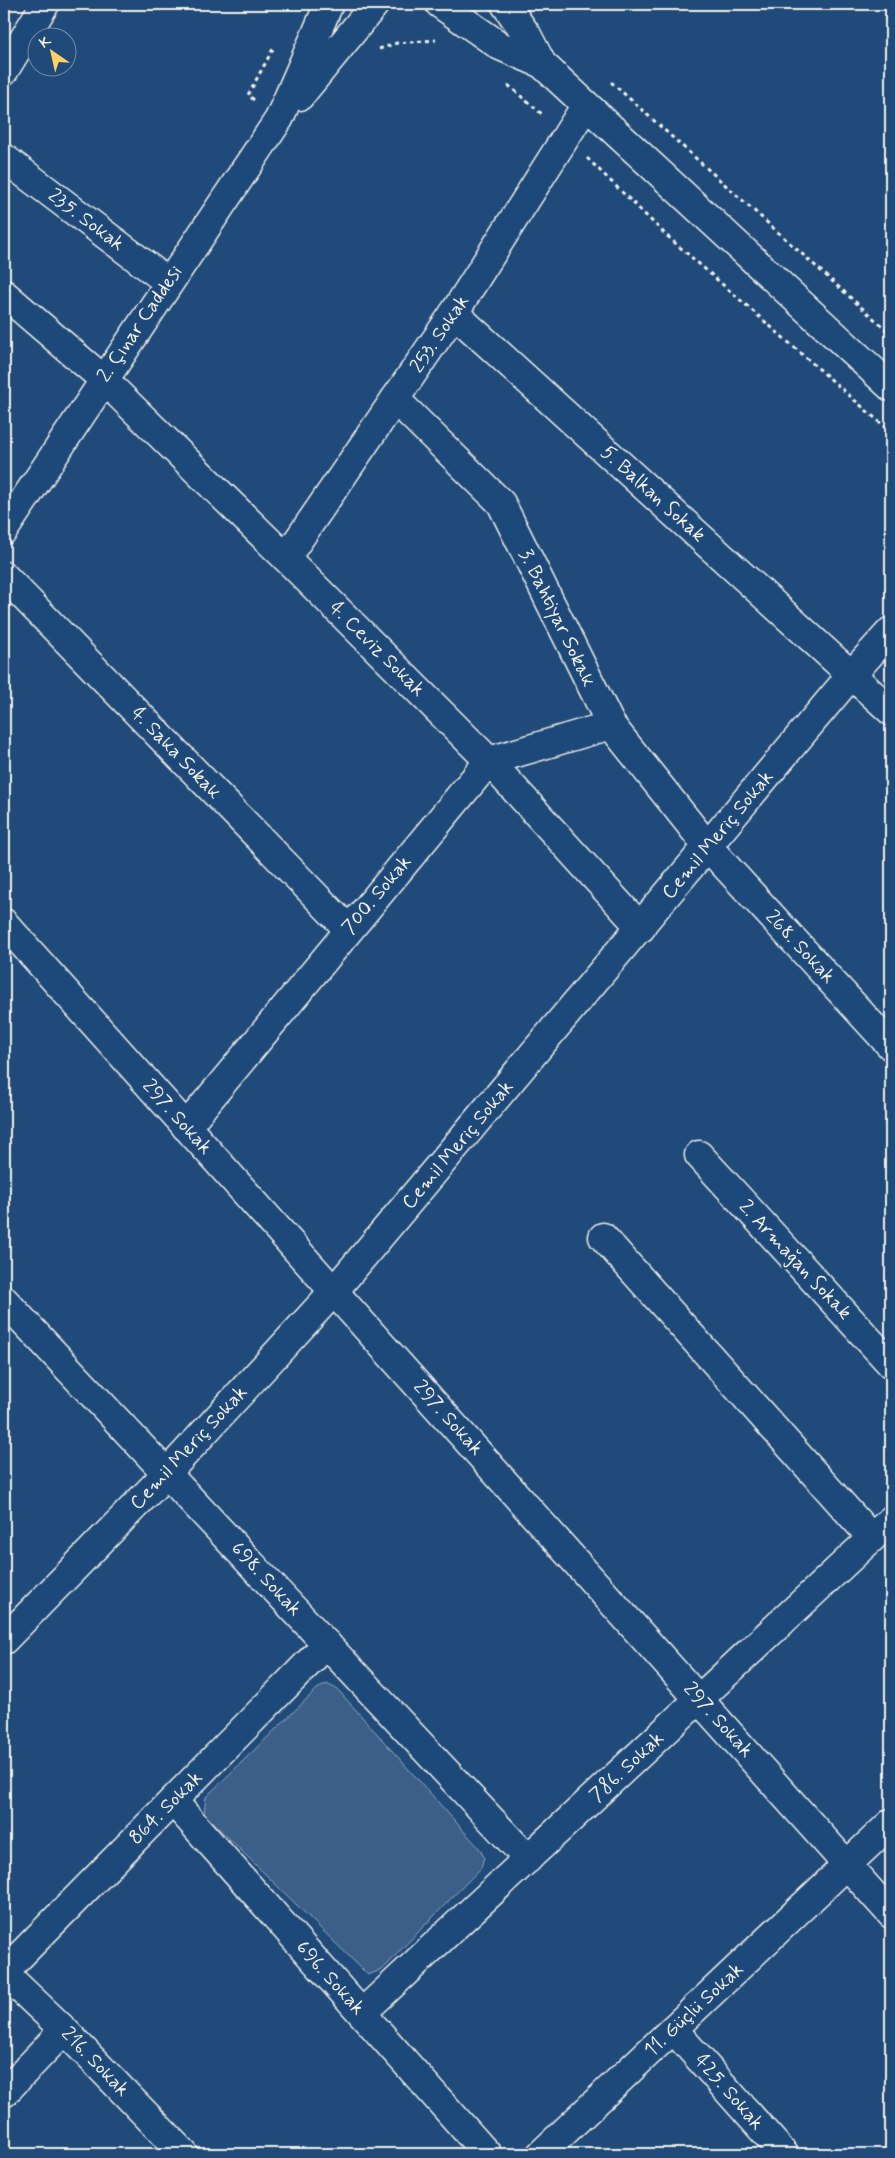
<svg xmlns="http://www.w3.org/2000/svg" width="895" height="2158" font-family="Mynerve,sans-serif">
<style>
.green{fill:#3a5f88;stroke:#97a8b8}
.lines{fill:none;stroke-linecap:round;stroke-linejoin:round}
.street-casing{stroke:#f4f1e8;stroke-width:31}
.secondary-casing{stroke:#f4f1e8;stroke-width:31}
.path{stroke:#f4f1e8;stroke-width:3;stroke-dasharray:4 4;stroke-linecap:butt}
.street{stroke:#1f4a7a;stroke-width:28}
.secondary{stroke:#1f4a7a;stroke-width:28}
.labels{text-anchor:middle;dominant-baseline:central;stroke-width:4.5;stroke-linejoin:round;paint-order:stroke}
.street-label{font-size:20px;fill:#f4f1e8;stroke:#1f4a7a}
</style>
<rect width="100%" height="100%" fill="#1f4a7a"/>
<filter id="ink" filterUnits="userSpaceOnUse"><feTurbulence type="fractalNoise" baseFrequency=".02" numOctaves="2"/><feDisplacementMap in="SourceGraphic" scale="10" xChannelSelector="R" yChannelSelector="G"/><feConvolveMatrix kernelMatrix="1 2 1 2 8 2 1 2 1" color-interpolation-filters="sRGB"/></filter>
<g filter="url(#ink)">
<polygon class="green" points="327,1684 338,1690 479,1848 484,1857 481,1868 381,1970 368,1975 204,1814 206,1797 317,1689"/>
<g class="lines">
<defs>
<g id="street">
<polyline points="4,71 45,4"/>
<polyline points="4,158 168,282"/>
<polyline points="4,294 103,379 286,558 489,761 641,928"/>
<polyline points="454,313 891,711"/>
<polyline points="395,399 501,503 611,725 708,847 891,1046"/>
<polyline points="286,558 454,313 586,105"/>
<polyline points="4,576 348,929"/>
<polyline points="4,923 891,1914"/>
<polyline points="186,1127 489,761 611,725"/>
<polyline points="699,1155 891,1364"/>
<polyline points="603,1237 872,1538"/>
<polyline points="4,1300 528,1859"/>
<polyline points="4,1640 166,1474 334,1291 852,674 891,631"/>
<polyline points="173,1801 487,2154"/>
<polyline points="4,1972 327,1644"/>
<polyline points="4,1973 64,2030 184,2154"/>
<polyline points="362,2013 891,1520"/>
<polyline points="673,2029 784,2154"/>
<polyline points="4,2093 64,2030"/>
<polyline points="541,2154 891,1823"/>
</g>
<g id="secondary">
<polyline points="440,4 500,46 542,64 891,387"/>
<polyline points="505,4 527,35 542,64"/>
<polyline points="300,96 375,4"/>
<polyline points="4,530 279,119 329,4"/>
</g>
</defs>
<use href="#street" class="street-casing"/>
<use href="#secondary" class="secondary-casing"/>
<g class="path">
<polyline points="379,49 397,43 436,40"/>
<polyline points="611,82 891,334"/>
<polyline points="508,85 543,115"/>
<polyline points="254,100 248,95 274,47"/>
<polyline points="587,158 666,235 891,432"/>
</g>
<use href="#street" class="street"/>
<use href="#secondary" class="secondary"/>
</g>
</g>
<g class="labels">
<g class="street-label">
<text transform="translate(86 220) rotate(37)">235. Sokak</text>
<text transform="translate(140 324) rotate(-56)">2. Çınar Caddesi</text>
<text transform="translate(440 334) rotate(-56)">253. Sokak</text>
<text transform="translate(653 494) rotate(42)">5. Balkan Sokak</text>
<text transform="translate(557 618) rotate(64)">3. Bahtiyar Sokak</text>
<text transform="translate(377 649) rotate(45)">4. Ceviz Sokak</text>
<text transform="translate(176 753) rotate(46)">4. Saka Sokak</text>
<text transform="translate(718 835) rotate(-50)">Cemil Meriç Sokak</text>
<text transform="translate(377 895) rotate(-50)">700. Sokak</text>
<text transform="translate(800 947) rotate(47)">268. Sokak</text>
<text transform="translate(177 1117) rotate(48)">297. Sokak</text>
<text transform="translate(458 1145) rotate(-50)">Cemil Meriç Sokak</text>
<text transform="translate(795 1260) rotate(47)">2. Armağan Sokak</text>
<text transform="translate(448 1418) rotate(48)">297. Sokak</text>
<text transform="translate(189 1448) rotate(-47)">Cemil Meriç Sokak</text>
<text transform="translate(266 1579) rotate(47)">698. Sokak</text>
<text transform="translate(718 1720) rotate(48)">297. Sokak</text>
<text transform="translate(627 1767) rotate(-43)">786. Sokak</text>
<text transform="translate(166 1808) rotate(-45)">864. Sokak</text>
<text transform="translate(330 1978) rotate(48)">696. Sokak</text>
<text transform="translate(694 2010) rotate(-43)">11. Güçlü Sokak</text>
<text transform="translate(95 2062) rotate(46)">216. Sokak</text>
<text transform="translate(729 2092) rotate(49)">425. Sokak</text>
</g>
</g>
<rect width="895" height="2158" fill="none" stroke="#1f4a7a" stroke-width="20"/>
<rect x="10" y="10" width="875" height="2138" fill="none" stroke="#f4f1e8" stroke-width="2" filter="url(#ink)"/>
<g transform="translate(52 52) rotate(326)"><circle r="24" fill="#1f4a7a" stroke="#748da6"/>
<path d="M0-4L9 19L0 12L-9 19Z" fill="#ffd166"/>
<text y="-8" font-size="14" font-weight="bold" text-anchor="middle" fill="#f4f1e8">K</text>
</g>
</svg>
